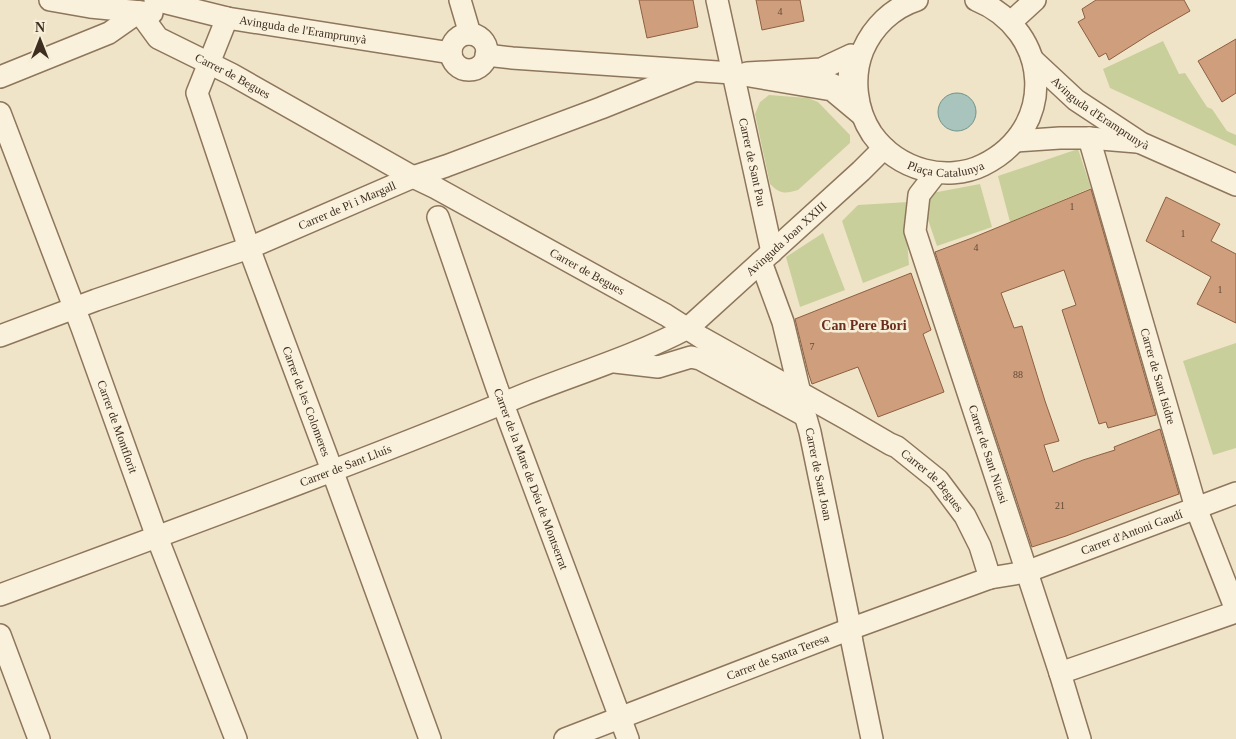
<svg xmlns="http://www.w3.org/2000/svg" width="1236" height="739" font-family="Georgia,serif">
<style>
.green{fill:#c9cf9b}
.water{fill:#a9c4bc;stroke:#6f938a}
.building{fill:#cf9f7d;stroke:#8d5f41}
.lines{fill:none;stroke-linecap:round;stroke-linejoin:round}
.minor-casing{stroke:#8d765c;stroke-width:24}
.minor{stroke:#faf1dc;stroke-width:21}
.labels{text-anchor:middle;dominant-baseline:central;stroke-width:5;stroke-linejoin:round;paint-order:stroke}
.number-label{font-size:10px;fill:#624a37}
.street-label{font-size:12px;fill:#3d2e20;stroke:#f7eed8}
.neighbourhood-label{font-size:14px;font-weight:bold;fill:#6b2e1e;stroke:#f7eed8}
</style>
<rect width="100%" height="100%" fill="#f0e4c8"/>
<g class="green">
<polygon points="1163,41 1179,74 1185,73 1207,107 1212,109 1227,131 1236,135 1236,146 1110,88 1103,69"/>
<path d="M769 95 808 98 818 102 850 135V143L798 190C785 194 780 194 770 184L755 114 760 102Z"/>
<polygon points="1078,149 1091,188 1010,222 998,176"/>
<polygon points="980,184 992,227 937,246 926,214 932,193"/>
<polygon points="908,202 906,229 909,265 863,283 842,221 858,205"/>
<polygon points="823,233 845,290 800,307 786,257"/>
<polygon points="1236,343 1236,448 1213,455 1183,361"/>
</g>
<circle class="water" cx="957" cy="112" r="19"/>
<g class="building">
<polygon points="639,0 693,0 698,27 647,38"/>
<polygon points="756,0 800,0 804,21 762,30"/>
<polygon points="1096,0 1184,0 1190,11 1150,34 1109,60 1106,53 1099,57 1078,22 1085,18 1082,9"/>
<polygon points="1236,39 1236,93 1222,102 1198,61"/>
<polygon points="1091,189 1156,415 1108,428 1106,422 1099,424 1062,310 1076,305 1064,270 1001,293 1014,328 1022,326 1045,401 1059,441 1044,445 1053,472 1083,460 1115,450 1114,447 1160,429 1179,494 1143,507 1066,536 1032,547 935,252 972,238"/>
<polygon points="1166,197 1220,224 1211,241 1236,254 1236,323 1197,304 1211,277 1146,241"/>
<polygon points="911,273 931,330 923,334 944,392 878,417 858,367 812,384 808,372 795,319"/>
</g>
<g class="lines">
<defs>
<g id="minor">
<polyline points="50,0 90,7 152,13"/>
<path id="s1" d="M155 0 227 18 451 53"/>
<polyline points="460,0 470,34"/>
<path id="s2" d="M717 0 772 252"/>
<path id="s3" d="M917 0C892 8 873 27 863 50 852 77 856 110 872 134 885 152 902 164 924 170 943 175 965 174 983 165 1057 129 1052 31 976 0"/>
<path id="s4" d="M139 12 158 38 231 74 413 177 436 188 666 315 702 338 847 419 890 444 897 447 938 480 965 516 980 546 990 578"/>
<path id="s5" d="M227 18 197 93 249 248 332 470 430 739"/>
<polyline points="1011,22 1035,0"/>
<circle cx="469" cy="52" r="18"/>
<polyline points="486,55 512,58 732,73 832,90 862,115"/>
<polygon points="851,55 848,92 823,80 747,73 821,69"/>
<path id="s6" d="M1033 60 1076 100 1141 143 1236 185"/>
<polyline points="0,77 109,33 139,12"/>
<path id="s7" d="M0 113 82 328 157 537 236 739"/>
<path id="s8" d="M1089 138 1196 508 1236 610"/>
<polyline points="1015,141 1060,138 1089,138 1137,142"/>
<path id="s9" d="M936 173 919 195 915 231 1060 673 1080 739"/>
<path id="s10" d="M438 217 497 388 628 739"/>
<polyline points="761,262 783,322 800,393"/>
<path id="s11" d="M0 336 96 300 249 248 413 177 446 166 601 108 693 71"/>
<path id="s12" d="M615 362 658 367 691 357 700 359 802 414 806 418 810 432 848 616 852 642 872 739"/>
<path id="s13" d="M0 595C175 530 351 466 523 395 578 373 635 356 688 328L861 171 884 148"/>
<polyline points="0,635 39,739"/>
<polyline points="1060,673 1236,612"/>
<path id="s14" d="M565 739 850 629 990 578 1026 572 1236 493"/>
</g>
</defs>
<use href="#minor" class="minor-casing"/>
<use href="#minor" class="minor"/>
</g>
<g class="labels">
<g class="number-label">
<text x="780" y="11">4</text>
<text x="1072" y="206">1</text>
<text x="1183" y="233">1</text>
<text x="976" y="247">4</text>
<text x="1220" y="289">1</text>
<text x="812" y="346">7</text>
<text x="1018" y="374">88</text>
<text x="1060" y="505">21</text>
</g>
<g class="street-label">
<text stroke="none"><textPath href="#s1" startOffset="151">Avinguda de l'Eramprunyà</textPath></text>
<text stroke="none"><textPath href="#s4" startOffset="116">Carrer de Begues</textPath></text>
<text stroke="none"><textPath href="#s6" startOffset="86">Avinguda d'Eramprunyà</textPath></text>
<text stroke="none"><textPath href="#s3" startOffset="250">Plaça Catalunya</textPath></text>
<text stroke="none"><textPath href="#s2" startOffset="166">Carrer de Sant Pau</textPath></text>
<text stroke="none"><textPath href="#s11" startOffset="371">Carrer de Pi i Margall</textPath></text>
<text stroke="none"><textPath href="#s13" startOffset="871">Avinguda Joan XXIII</textPath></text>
<text stroke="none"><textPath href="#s4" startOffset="521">Carrer de Begues</textPath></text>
<text stroke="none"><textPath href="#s8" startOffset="248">Carrer de Sant Isidre</textPath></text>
<text stroke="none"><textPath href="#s5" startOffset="408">Carrer de les Colomeres</textPath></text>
<text stroke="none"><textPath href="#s7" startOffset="335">Carrer de Montflorit</textPath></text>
<text stroke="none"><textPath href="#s9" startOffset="299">Carrer de Sant Nicasi</textPath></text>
<text stroke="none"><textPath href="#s13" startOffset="369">Carrer de Sant Lluís</textPath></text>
<text stroke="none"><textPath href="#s12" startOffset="266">Carrer de Sant Joan</textPath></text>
<text stroke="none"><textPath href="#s10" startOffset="278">Carrer de la Mare de Déu de Montserrat</textPath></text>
<text stroke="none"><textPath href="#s4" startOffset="926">Carrer de Begues</textPath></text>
<text stroke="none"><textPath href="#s14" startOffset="604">Carrer d'Antoni Gaudí</textPath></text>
<text stroke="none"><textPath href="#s14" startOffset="228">Carrer de Santa Teresa</textPath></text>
</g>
<g class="neighbourhood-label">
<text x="864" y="325">Can Pere Bori</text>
</g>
</g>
<g transform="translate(40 40)" stroke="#f7eed8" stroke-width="4" paint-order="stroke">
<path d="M0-4L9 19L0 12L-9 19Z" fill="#3d2e20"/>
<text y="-8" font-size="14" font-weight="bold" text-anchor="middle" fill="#3d2e20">N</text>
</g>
</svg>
